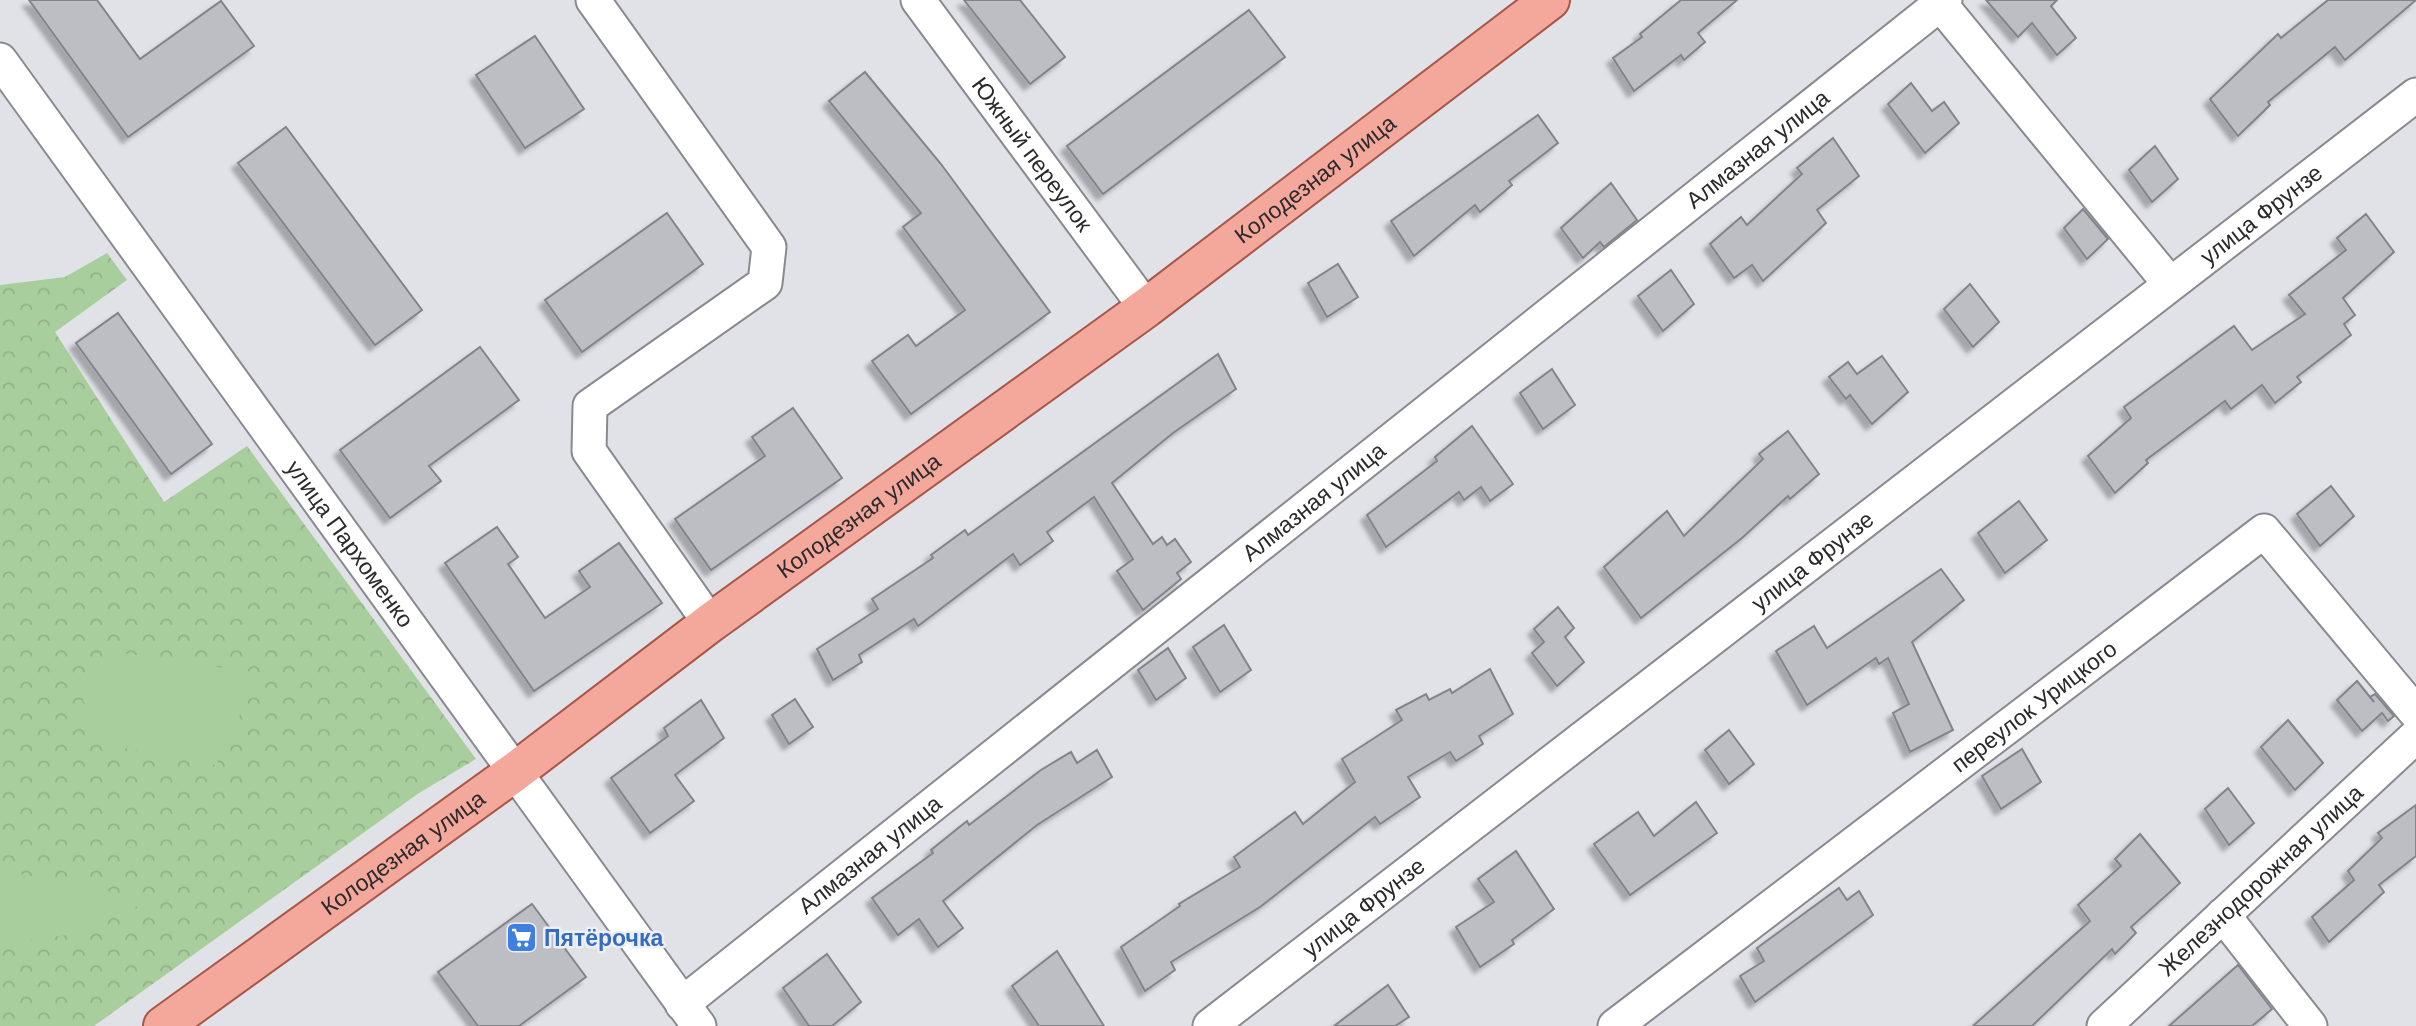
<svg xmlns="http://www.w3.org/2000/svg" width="2416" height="1026" font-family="'DM Sans',sans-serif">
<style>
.park{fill:url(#park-crowns)}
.pitch{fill:#a9ce9e}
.building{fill:#bdbec4;stroke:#83848a;stroke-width:2;filter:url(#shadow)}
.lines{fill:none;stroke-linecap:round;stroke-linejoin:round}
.minor-casing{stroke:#898a8f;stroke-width:37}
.major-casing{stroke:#a7564a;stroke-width:42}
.minor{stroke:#fff;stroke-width:33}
.major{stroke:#f3a89b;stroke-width:38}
.labels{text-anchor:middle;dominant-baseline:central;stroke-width:5;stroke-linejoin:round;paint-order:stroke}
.street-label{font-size:23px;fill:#2a2a2d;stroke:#edeff5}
.shop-label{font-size:23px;font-weight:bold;fill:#366cbe;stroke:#edeff5;text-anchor:start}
</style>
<defs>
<pattern id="park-crowns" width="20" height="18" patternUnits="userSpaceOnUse" patternTransform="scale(1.75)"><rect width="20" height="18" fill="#a9ce9e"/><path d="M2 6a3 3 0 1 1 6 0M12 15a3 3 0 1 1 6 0" fill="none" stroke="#92b188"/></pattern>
<filter id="shadow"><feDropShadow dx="-6" dy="6" stdDeviation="2" flood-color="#0004"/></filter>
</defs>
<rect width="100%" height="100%" fill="#e0e2e8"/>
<polygon class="park" points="107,253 127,280 55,332 164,502 247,446 476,759 419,793 94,1026 0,1026 0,285 65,277"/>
<g class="pitch">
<polygon points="107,651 260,673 216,765 98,743 80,691"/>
<polygon points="0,871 0,870 152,900 68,935 0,943"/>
</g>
<g class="building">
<polygon points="29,0 97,0 140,59 221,1 254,46 128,137"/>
<polygon points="964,0 1020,0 1065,57 1030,84"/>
<polygon points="1681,0 1737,0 1698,33 1705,42 1684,60 1681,55 1634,91 1613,58 1642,37 1640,34"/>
<polygon points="1986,0 2057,0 2051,6 2076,38 2057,55 2032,23 2018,37"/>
<polygon points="2328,0 2416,0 2345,60 2335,47 2268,102 2270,105 2238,136 2210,99 2278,34 2281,38"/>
<polygon points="1249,10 1285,57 1103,194 1067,146"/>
<polygon points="535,36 584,109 525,148 476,75"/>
<polygon points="865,72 941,164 1050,312 911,414 872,361 908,335 916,346 965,310 903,227 921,213 829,101"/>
<polygon points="1911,83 1932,111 1944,102 1959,123 1925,153 1888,104"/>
<polygon points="1538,115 1558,143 1509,181 1512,185 1480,212 1475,205 1414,256 1391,221"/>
<polygon points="286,127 422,310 375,345 238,163"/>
<polygon points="1833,138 1859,176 1817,210 1826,223 1763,281 1752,265 1734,278 1710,244 1741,217 1747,225 1802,174 1797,168"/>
<polygon points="2155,146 2178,179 2152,202 2129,170"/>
<polygon points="1611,183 1637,220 1604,247 1600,242 1583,258 1561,228"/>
<polygon points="2083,209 2108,239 2087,259 2064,228"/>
<polygon points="667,213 703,264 582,352 545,300"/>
<polygon points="2366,214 2394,252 2343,298 2355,315 2344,324 2351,335 2297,377 2301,382 2275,403 2262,385 2231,409 2225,401 2146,460 2148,463 2115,493 2088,456 2131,418 2124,407 2234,326 2252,350 2305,314 2289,295 2346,250 2337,238"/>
<polygon points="1338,264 1358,297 1327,317 1308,283"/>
<polygon points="1671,270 1694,304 1663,331 1638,296"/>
<polygon points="1970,284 1999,322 1973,347 1944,309"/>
<polygon points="118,313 212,444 171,474 76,343"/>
<polygon points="480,347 519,400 429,466 441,481 390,518 340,450"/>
<polygon points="1218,354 1236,389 1173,433 1112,483 1153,544 1162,537 1167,545 1175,539 1191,562 1177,573 1181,579 1143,610 1117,571 1133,559 1094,497 1047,532 1053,541 1020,565 1013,554 918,626 914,619 859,655 862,662 833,680 817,649 878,609 872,599 933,558 931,555 965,530 968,535"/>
<polygon points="1882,356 1908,392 1872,424 1850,395 1846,399 1829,377 1848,362 1857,374"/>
<polygon points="1552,369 1575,405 1543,429 1520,393"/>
<polygon points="793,408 842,478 711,570 675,519 765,456 752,437"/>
<polygon points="1472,426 1513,484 1490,501 1481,487 1464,500 1459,492 1386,547 1367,515 1437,461 1435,457"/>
<polygon points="1788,431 1819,474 1790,499 1788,496 1742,538 1641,618 1604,567 1667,511 1684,536 1763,459 1759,454"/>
<polygon points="2331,486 2354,516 2320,546 2297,514"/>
<polygon points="2019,501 2047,540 2005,573 1978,533"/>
<polygon points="497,527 518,557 508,564 545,618 590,587 579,571 619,543 662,603 534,691 445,563"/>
<polygon points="1941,569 1964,600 1912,642 1953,730 1910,752 1893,713 1909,704 1888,658 1879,664 1876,658 1807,705 1776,651 1814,626 1827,648"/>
<polygon points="1558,607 1574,628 1565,637 1584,662 1557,686 1532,653 1544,642 1534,629"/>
<polygon points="1224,625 1251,670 1220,692 1193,647"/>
<polygon points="1168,648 1186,678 1156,700 1138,670"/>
<polygon points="1490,669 1513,714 1479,736 1483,744 1456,761 1450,752 1408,777 1420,797 1380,824 1375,817 1260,907 1171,962 1175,970 1145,991 1121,947 1180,906 1179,904 1240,867 1234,857 1295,812 1303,824 1355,782 1342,759 1402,720 1396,710 1426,694 1429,700 1450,689 1452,693"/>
<polygon points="2357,681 2374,702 2370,697 2375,694 2394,716 2388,721 2382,713 2362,731 2337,700"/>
<polygon points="795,699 813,727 789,744 772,715"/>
<polygon points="701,700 724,738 675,775 694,801 650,833 611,778 668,736 664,728"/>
<polygon points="2288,720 2323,763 2295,790 2261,747"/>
<polygon points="1729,730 1754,764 1729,784 1705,750"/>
<polygon points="2022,749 2041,782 2001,809 1982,776"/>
<polygon points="1097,750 1112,777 1037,825 943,901 963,928 938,947 919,919 898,935 872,898 933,853 931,850 967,821 969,825 1041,770 1071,752 1077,763"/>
<polygon points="2228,788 2254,823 2229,845 2205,809"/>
<polygon points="1696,802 1717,833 1630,895 1594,844 1638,812 1654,836"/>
<polygon points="2416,805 2416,856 2379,885 2384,892 2329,942 2312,917 2354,880 2348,871 2382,838 2378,833"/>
<polygon points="2140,834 2180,883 2131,927 2136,933 2115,954 2112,949 2032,1026 1973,1026 2090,921 2078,905 2121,866 2115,859"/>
<polygon points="1516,851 1554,909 1512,940 1514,944 1480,967 1456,927 1494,902 1478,879"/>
<polygon points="1839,888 1847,900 1859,891 1873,915 1755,1002 1740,976 1764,961 1757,948"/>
<polygon points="532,904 586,977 519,1026 478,1026 438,972"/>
<polygon points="1057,951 1104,1026 1039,1026 1012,986"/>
<polygon points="827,954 861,1002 832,1026 809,1026 783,988"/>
<polygon points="2238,965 2272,1009 2252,1026 2169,1026"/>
<polygon points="1388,985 1409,1017 1395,1026 1334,1026"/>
</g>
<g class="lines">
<defs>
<g id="minor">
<polyline points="593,0 769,247 765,283 590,406 589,451 710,623"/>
<path id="s1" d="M918 0 1146 308"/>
<polyline points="1937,0 2170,284"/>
<path id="s2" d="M0 60 699 1026"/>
<polyline points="2223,915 2310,1026"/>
<path id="s3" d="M682 1004 1945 0"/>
<path id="s4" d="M1210 1026 2416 95"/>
<path id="s5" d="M1615 1026 2264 531 2416 713"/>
<path id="s6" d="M2104 1026 2416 736"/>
</g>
<g id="major">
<path id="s7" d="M163 1026 516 771 710 623 1146 308 1550 0"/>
</g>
</defs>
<use href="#minor" class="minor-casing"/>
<use href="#major" class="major-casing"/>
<use href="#minor" class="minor"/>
<use href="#major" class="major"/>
</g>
<defs>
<symbol id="supermarket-square" viewBox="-11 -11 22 22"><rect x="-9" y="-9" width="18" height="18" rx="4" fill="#3f7fe0" stroke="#edeff5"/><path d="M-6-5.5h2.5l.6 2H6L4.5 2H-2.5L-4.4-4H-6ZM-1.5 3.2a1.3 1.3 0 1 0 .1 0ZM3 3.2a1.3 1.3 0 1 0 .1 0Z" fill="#fff"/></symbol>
</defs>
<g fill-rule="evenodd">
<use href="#supermarket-square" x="504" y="920" width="35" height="35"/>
</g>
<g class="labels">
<g class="street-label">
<text stroke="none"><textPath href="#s3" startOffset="1374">Алмазная улица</textPath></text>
<text stroke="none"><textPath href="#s1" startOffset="192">Южный переулок</textPath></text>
<text stroke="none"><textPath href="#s7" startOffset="1430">Колодезная улица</textPath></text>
<text stroke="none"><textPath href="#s4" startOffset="1328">улица Фрунзе</textPath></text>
<text stroke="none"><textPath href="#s3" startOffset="807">Алмазная улица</textPath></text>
<text stroke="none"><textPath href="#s7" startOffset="863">Колодезная улица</textPath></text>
<text stroke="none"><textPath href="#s2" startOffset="597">улица Пархоменко</textPath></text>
<text stroke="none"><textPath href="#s4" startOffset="761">улица Фрунзе</textPath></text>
<text stroke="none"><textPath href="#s5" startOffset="527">переулок Урицкого</textPath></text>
<text stroke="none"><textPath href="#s7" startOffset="296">Колодезная улица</textPath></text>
<text stroke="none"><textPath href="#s3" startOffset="240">Алмазная улица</textPath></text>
<text stroke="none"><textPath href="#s6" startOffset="214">Железнодорожная улица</textPath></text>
<text stroke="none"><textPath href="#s4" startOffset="194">улица Фрунзе</textPath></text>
</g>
<g class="shop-label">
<text x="544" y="938">Пятёрочка</text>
</g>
</g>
</svg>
